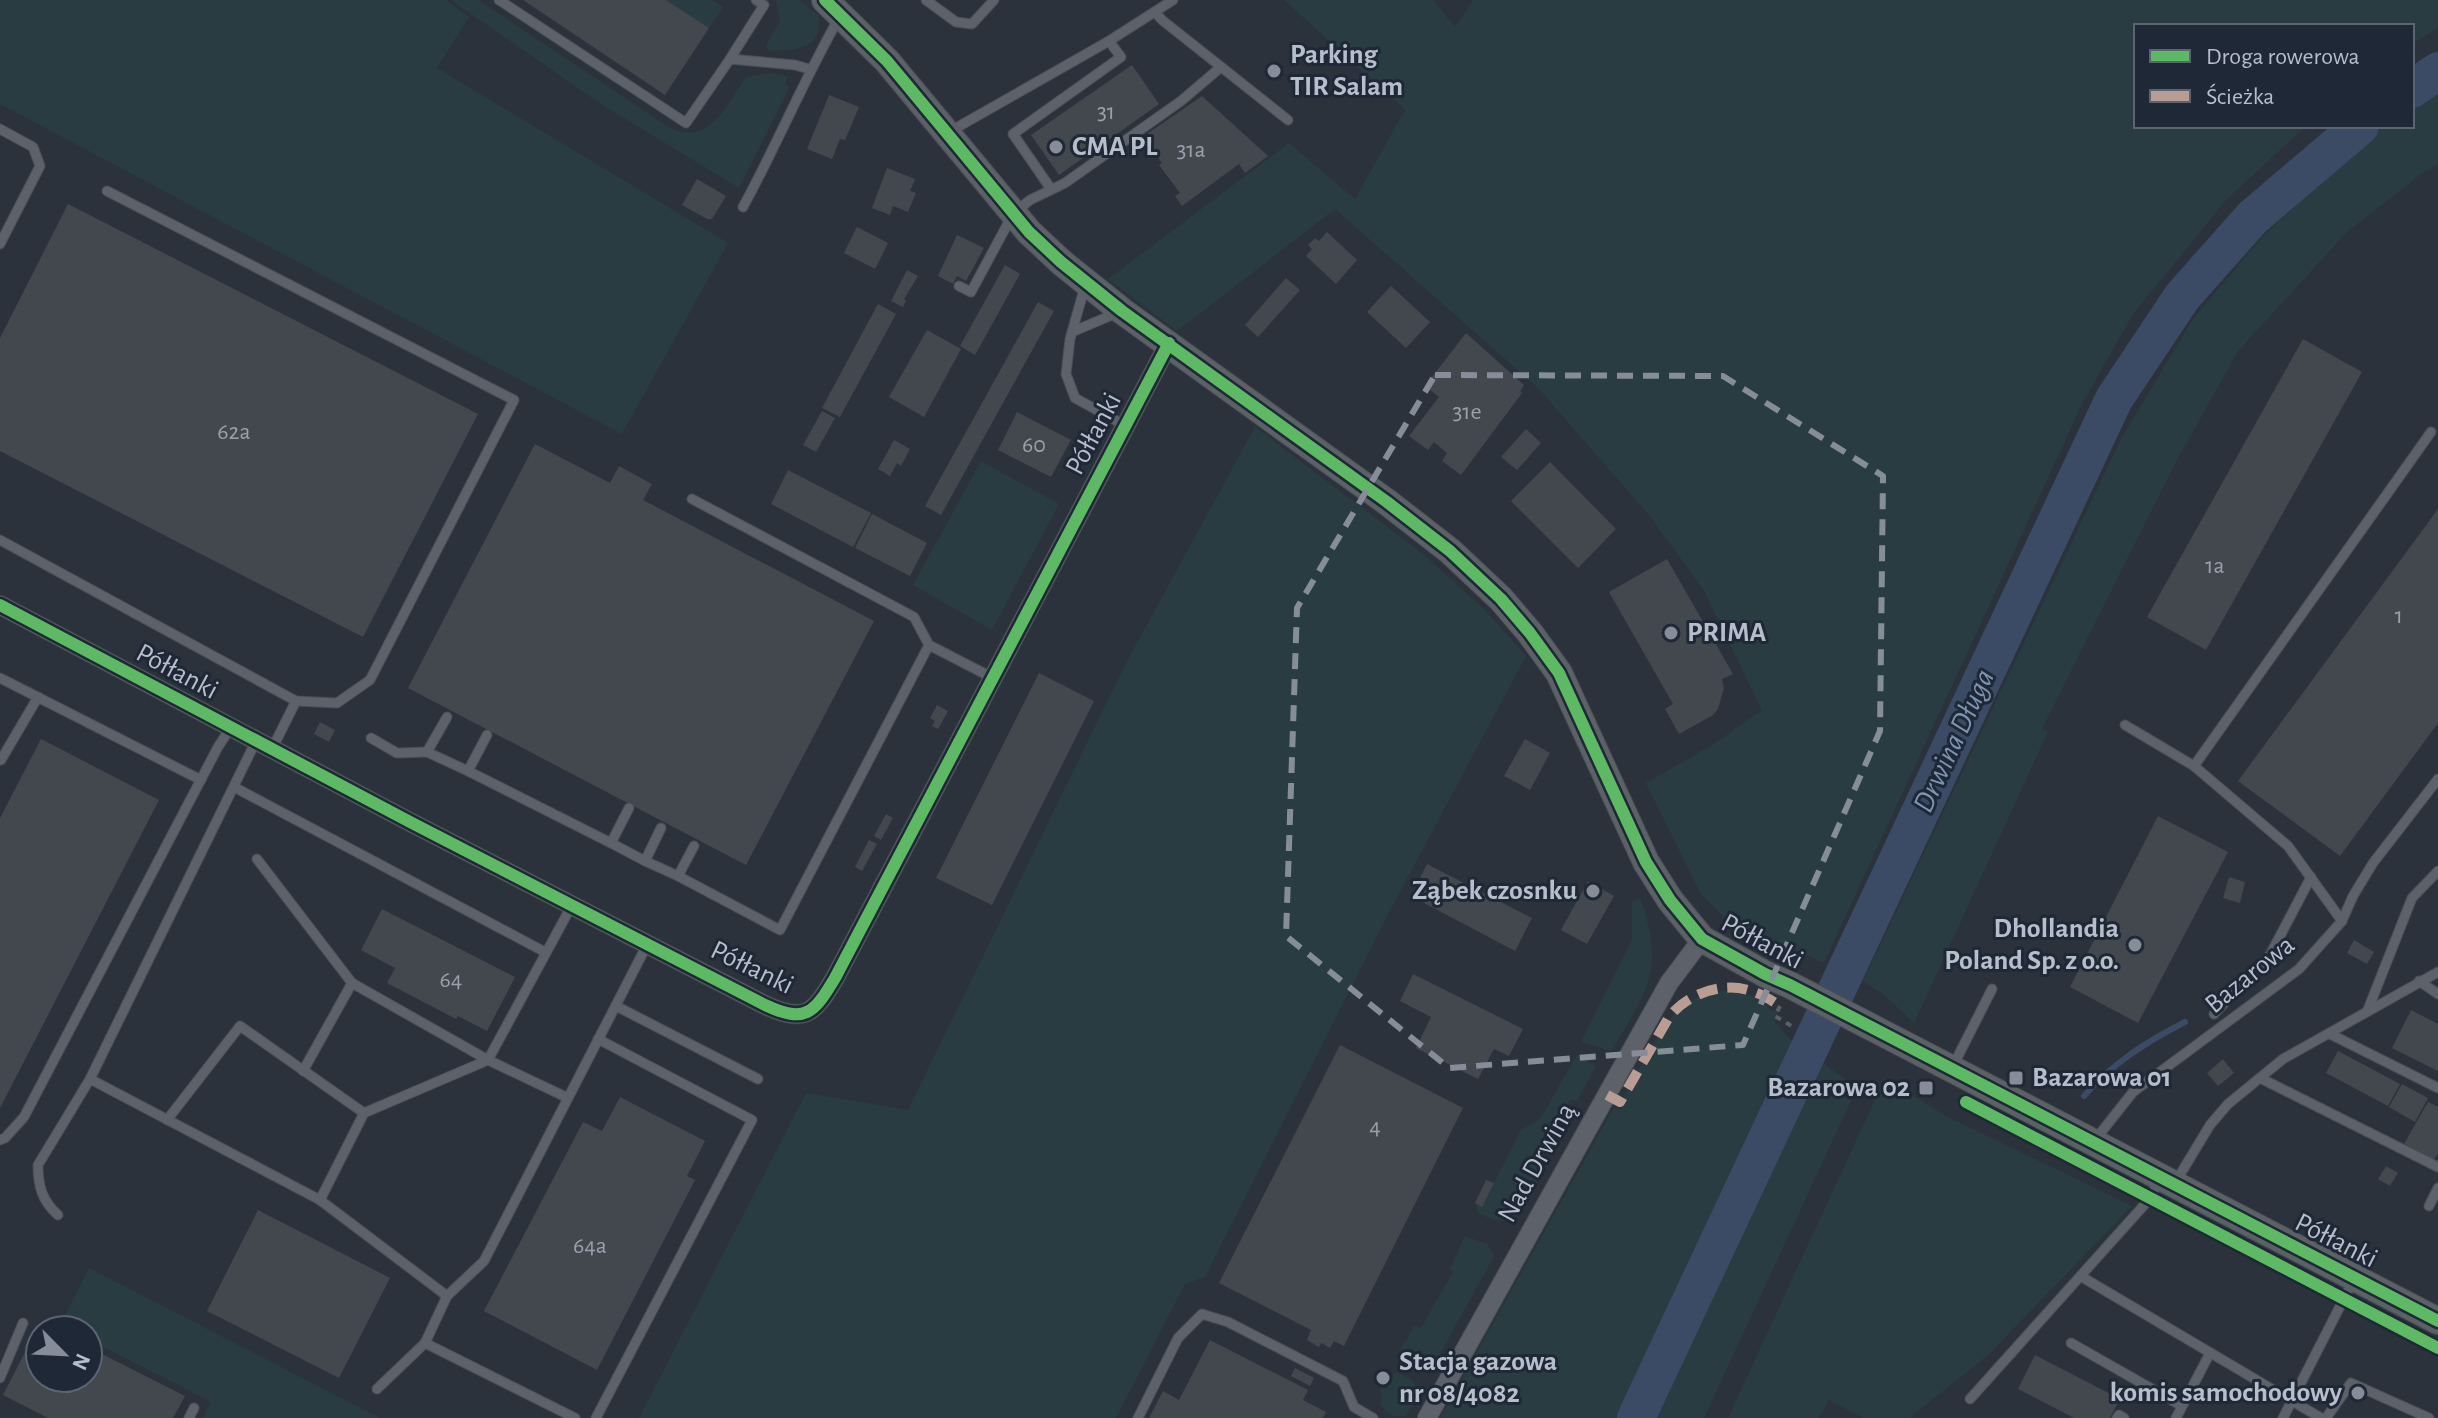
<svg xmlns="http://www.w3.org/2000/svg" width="2438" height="1418" font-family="'Alegreya Sans',sans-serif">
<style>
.green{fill:#293c41}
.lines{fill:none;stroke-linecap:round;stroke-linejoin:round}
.stream{stroke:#3b4b65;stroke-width:6}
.river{stroke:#3b4b65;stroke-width:38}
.building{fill:#43484f}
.lane-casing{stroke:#4a4e55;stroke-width:11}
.street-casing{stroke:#4a4e55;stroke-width:20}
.secondary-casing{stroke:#4a4e55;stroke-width:28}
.path{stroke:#5a6066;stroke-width:4;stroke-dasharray:6 6;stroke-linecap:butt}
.lane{stroke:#5d6169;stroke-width:9}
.street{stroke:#5d6169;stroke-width:18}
.secondary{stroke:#5c6067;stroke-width:26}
.quiet{stroke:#b99d93;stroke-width:10;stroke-dasharray:20 10;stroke-linecap:butt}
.cycleway-casing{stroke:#1f2836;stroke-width:17}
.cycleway{stroke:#5cba63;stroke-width:12}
.marked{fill:none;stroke:#868d99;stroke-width:6;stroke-dasharray:16 10;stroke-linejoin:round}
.poi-dot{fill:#868d99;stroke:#1f2836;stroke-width:3}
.labels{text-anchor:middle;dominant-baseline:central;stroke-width:6;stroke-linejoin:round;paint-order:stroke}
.number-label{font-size:24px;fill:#9aa0ac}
.poi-label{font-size:28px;font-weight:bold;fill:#b7becb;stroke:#1f2836;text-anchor:start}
.street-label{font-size:28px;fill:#b7becb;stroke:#1f2836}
.water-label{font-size:30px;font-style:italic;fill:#7f94b2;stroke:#1f2836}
</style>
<rect width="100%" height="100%" fill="#2c323b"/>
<g class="green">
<polygon points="0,0 446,0 469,17 437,68 728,243 622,434 0,104"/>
<path d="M451 0H478L667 126C709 149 726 106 746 77L771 73 788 76 785 83 789 88 739 188 601 104Z"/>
<polygon points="666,0 712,0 723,7 709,28"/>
<path d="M776 0H799L819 16C821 52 796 49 769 51L766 46 780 20Z"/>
<polygon points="1284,0 1433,0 1455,27 1473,0 2438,0 2438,28 2412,44 2412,26 2136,26 2136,126 2306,126 2227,199 2133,314 2083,402 1824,963 1794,949 1781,955 1751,939 1728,921 1701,894 1646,783 1714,744 1762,710 1703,589 1648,514 1539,389 1335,209 1177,331 1108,279 1289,143 1355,199 1405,110"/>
<polygon points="2438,88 2438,165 2424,172 2347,232 2238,351 2177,460 2042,729 2048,732 1914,1023 1884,995 1863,981 2121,439 2193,319 2264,235 2371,136 2385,126 2412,126 2412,106"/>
<polygon points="1255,427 1422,553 1485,610 1526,656 1385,920 1205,1277 1185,1284 1116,1418 639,1418 806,1093 908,1110 1126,663"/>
<polygon points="981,461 1059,504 992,630 913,585"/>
<path d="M1640 898C1666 969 1647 992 1611 1051L1581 1042 1632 940V902Z"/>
<path d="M1738 990 1763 999 1769 1009 1778 1013 1775 1022 1788 1037 1857 1088 1704 1418H1440L1613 1109H1621L1625 1101 1622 1099C1638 1073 1665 1015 1689 1001 1704 993 1722 991 1738 990Z"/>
<path d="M1577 1055 1596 1066 1577 1101 1571 1099 1552 1133 1537 1181 1513 1220C1500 1224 1489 1218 1478 1213L1475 1203 1482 1206 1521 1130 1540 1119Z"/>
<polygon points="1885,1078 1946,1116 2132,1206 1987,1356 1914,1414 1911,1418 1863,1418 1829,1400 1819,1418 1728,1418"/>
<polygon points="1465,1236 1487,1244 1494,1256 1436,1361 1420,1361 1400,1351 1414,1326 1421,1328 1453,1272 1450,1269"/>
<polygon points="89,1268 380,1418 203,1418 211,1402 88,1339 88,1330 70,1330 60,1325"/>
<path d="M1395 1372 1411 1379 1420 1391 1406 1416C1393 1418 1387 1414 1380 1404L1382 1398 1380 1387 1386 1389Z"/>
</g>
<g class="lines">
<path class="stream" d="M2084 1096C2113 1063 2146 1042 2185 1022"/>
<g class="river">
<polyline points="2412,89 2438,71"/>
<polyline points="1636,1418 2114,399 2182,297 2252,218 2360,126"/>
</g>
</g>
<g class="building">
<polygon points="523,0 666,0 709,28 665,95"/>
<polygon points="1132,65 1159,104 1059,175 1031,135"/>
<polygon points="829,95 859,107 845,140 840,139 832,159 807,149"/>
<polygon points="1202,96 1268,156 1245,173 1239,164 1182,206 1175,196 1180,193 1159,165 1162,163 1144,136"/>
<polygon points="887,168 915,179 910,191 916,193 908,212 893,206 890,215 872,208"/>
<polygon points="697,179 726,196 712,219 707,219 682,205"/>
<polygon points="68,204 478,414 363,637 0,451 0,338"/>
<polygon points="857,227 888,243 875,269 844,253"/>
<polygon points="1327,232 1357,260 1336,284 1306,256 1312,249 1308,245 1315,238 1319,241"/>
<polygon points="957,235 984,248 966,281 957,276 953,284 938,276"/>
<polygon points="1005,265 1020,274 975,355 960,346"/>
<polygon points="907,270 918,276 904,299 906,300 903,307 891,301"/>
<polygon points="1286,278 1300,290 1258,337 1245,325"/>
<polygon points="1391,286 1430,322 1406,348 1367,312"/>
<polygon points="1038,302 1054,311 941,515 925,506"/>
<polygon points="878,304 896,314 840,417 822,408"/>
<polygon points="927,330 961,349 924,417 889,397"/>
<polygon points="1466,333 1524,385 1520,392 1522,393 1461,475 1442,461 1447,453 1434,442 1428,450 1409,436 1439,397 1425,386"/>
<polygon points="2303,339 2362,372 2206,650 2147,617"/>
<polygon points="822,411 835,418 816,452 803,445"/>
<polygon points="1017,412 1071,440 1051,477 998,450"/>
<polygon points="1526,429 1541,443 1517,470 1501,457"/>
<polygon points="894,440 910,449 901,466 897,463 890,476 878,469"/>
<polygon points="535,444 610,483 619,466 652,484 643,500 874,621 746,865 408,688"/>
<polygon points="1550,462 1616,529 1578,568 1511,501"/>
<polygon points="788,470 871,513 853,547 771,504"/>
<polygon points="2438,509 2438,723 2340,856 2238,781"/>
<polygon points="872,514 927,543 910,576 855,548"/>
<polygon points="1667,559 1733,674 1722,679 1724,688 1718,709 1713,715 1679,734 1665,709 1673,704 1609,592"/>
<polygon points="1039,673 1094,701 992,905 936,878"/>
<polygon points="937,705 948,711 938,729 932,726 935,721 930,718"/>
<polygon points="320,722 335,730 329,742 314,734"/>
<polygon points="41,739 159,800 0,1108 0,818"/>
<polygon points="1525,739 1550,753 1530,790 1504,776"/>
<polygon points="886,814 893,818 881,840 874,836"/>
<polygon points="2158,816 2228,852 2138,1023 2070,987"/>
<polygon points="869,840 877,844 862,871 855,867"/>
<polygon points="1427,864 1532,918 1515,951 1411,896"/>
<polygon points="2229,877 2245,882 2240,903 2223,898"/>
<polygon points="1588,881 1614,896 1587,944 1561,930"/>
<polygon points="382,909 515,977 487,1031 458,1016 456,1019 387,983 395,968 361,950"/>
<polygon points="2354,940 2374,952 2367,964 2347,953"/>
<polygon points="1413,974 1523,1029 1509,1056 1494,1049 1478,1079 1416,1048 1431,1017 1400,1001"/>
<polygon points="2411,1010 2438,1024 2438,1071 2392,1048"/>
<polygon points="1340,1045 1463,1108 1344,1346 1334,1341 1330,1348 1321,1343 1319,1347 1307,1340 1311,1330 1219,1283"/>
<polygon points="2338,1051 2400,1084 2388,1106 2326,1073"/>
<polygon points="2223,1059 2234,1073 2218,1086 2207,1073"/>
<polygon points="2402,1084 2428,1098 2415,1122 2389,1107"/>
<polygon points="620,1097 705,1141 687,1176 695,1180 597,1370 484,1311 583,1122 602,1131"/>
<polygon points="2428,1102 2438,1107 2438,1153 2433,1161 2404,1144"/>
<polygon points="2386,1166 2398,1173 2390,1186 2378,1179"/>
<polygon points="1486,1180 1494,1183 1482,1207 1475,1203"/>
<polygon points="258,1210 390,1278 339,1378 207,1311"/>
<polygon points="40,1323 54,1330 40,1330 40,1378 88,1378 88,1347 185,1396 173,1418 48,1418 3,1395"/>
<polygon points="1210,1340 1308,1390 1303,1400 1326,1412 1323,1418 1149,1418 1163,1391 1179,1400"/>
<polygon points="2035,1355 2120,1399 2110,1418 2074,1418 2018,1389"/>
<polygon points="1295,1368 1314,1378 1310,1386 1291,1376"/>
</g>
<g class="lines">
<defs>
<g id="lane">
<polyline points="499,0 686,123 730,59 795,65 809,69"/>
<polyline points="926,0 956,22 972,24 994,0"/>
<polyline points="1155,12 1162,20 1288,120"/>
<polyline points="730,59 764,5 756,0"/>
<polyline points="0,129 33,147 40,166 0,244"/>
<polyline points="949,132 1109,41 1173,0"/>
<polyline points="1051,189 1013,134 1121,57 1109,41"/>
<polyline points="107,191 514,400 370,680 337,703 296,701"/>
<path d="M743 207C777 145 804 79 839 18"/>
<polyline points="959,286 971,292 1013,214 1030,200 1065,183 1181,101 1221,67"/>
<polyline points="1085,286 1070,339 1066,374 1075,398 1126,426"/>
<polyline points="1072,332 1119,312"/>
<polyline points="692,499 914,617 929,645 993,678"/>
<polyline points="0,540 296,701 272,749"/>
<polyline points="0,678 201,780"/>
<polyline points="447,717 427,752 468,771"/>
<polyline points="2125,725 2194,766"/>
<polyline points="487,735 468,771 611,843"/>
<polyline points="371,738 397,753 427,752"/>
<polyline points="256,741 90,1079 320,1200"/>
<polyline points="1,760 38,697"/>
<polyline points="234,787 545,952"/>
<polyline points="629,808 611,843 645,861"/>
<polyline points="661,828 645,861 678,876"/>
<polyline points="694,846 678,876 780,930 929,645"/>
<polyline points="257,859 352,983 303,1071"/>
<polyline points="2342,921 2288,846 2194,766 2431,432"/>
<polyline points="2419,981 2438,994"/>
<polyline points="352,983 488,1060 364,1113 320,1200 447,1296"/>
<polyline points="616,1006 758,1079"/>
<polyline points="2367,1012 2412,898 2438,871"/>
<polyline points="2214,1014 2270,955 2311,877"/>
<polyline points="2330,1034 2438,1088"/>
<polyline points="1952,1068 1992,989"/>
<polyline points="2260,1078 2438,1167"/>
<polyline points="568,1098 488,1060 572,905"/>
<polyline points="167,1120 240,1026 364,1113"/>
<polyline points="0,1140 5,1138 24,1117 218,747 231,727"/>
<polyline points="2095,1140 2133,1092 2299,969 2342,921 2353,896 2373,863 2438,779"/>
<polyline points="2175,1183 2210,1125 2228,1104 2283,1059 2438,972"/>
<polyline points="2429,1206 2438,1188"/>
<path d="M58 1215C42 1201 38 1186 38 1165L90 1079"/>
<polyline points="2082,1277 2321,1418"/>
<polyline points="2071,1343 2182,1406"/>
<polyline points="0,1378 23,1323"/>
<polyline points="377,1389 425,1343"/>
<polyline points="1970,1399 2146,1203 2160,1181"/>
<polyline points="189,1418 194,1408"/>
<polyline points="575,1418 425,1343 447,1296 484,1261 648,943"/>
<polyline points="596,1418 752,1120 598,1039"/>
<polyline points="1138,1418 1178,1338 1202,1314 1228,1322 1343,1381 1354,1407 1373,1418"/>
<polyline points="2117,1418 2119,1415 2124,1418"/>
<polyline points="2176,1418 2210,1353"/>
<polyline points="2283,1418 2354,1279"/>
<polyline points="2326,1418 2351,1383 2429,1418"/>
</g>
<g id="street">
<path d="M0 605 412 823 765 1005C806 1024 814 1013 835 978L1169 343"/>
<polyline points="1427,1418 1669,983 1702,939"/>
</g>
<polyline id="secondary" points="825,0 887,61 1029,232 1061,262 1122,311 1387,502 1450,551 1501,599 1530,633 1559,673 1646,862 1670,900 1702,939 1765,974 1790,985 2438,1321"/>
</defs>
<use href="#lane" class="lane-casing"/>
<use href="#street" class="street-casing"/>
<use href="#secondary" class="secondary-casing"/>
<polyline class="path" points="1780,1006 1775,1016 1795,1028"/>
<use href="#lane" class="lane"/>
<use href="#street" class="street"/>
<use href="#secondary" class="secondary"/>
<path class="quiet" d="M1607 1095 1620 1102 1669 1017C1687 994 1722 981 1751 991 1762 994 1771 1000 1780 1006"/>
<defs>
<g id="cycleway">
<polyline points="825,0 887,61 1029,232 1061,262 1122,311 1387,502 1450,551 1501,599 1530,633 1559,673 1646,862 1670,900 1702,939 1765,974 1790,985 2438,1321"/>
<path d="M0 605 412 823 765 1005C806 1024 814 1013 835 978L1169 343"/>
<polyline points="1966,1102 2438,1348"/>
</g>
</defs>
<use href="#cycleway" class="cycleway-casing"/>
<use href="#cycleway" class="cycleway"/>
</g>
<path class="marked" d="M1435 375 1723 376 1883 476 1880 731 1743 1045 1449 1068 1286 936 1297 608Z"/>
<g class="poi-dot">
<circle cx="1274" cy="71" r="8"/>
<circle cx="1056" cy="147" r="8"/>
<circle cx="1671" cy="633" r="8"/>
<circle cx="1593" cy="891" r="8"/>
<circle cx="2135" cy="945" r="8"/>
<rect x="2008" y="1070" width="16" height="16" rx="4"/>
<rect x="1918" y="1080" width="16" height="16" rx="4"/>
<circle cx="1383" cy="1378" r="8"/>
<circle cx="2358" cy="1393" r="8"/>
</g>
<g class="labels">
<g class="number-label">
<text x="1106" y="112">31</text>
<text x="1191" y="150">31a</text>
<text x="1467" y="412">31e</text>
<text x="234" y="432">62a</text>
<text x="1034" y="445">60</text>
<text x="2215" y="566">1a</text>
<text x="2399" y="616">1</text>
<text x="451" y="980">64</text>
<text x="1375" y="1127">4</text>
<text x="590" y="1246">64a</text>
</g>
<g class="poi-label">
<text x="1290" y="55">Parking<tspan x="1290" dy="32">TIR Salam</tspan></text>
<text x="1072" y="147">CMA PL</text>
<text x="1687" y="633">PRIMA</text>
<text x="1577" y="891" text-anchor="end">Ząbek czosnku</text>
<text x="2119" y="929" text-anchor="end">Dhollandia<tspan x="2119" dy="32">Poland Sp. z o.o.</tspan></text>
<text x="2032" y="1078">Bazarowa 01</text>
<text x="1910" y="1088" text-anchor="end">Bazarowa 02</text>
<text x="1399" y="1362">Stacja gazowa<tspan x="1399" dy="32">nr 08/4082</tspan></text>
<text x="2342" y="1393" text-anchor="end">komis samochodowy</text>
</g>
<g class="street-label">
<text transform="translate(1094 434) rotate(-62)">Półłanki</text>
<text transform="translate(177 672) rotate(28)">Półłanki</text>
<text transform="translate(1762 942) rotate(28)">Półłanki</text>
<text transform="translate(752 968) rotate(26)">Półłanki</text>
<text transform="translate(2250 975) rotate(-39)">Bazarowa</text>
<text transform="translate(1537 1163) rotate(-61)">Nad Drwiną</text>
<text transform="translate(2336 1241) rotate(27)">Półłanki</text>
</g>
<g class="water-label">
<text transform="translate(1954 741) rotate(-65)">Drwina Długa</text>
</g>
</g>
<rect x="2134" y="24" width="280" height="104" fill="#1f2836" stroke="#5c6472" stroke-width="2"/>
<rect x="2150" y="50" width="40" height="12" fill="#5cba63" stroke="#5c6472" stroke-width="2"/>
<text x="2206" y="64" font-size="24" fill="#b7becb">Droga rowerowa</text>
<rect x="2150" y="90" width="40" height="12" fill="#b99d93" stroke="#5c6472" stroke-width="2"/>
<text x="2206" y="104" font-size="24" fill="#b7becb">Ścieżka</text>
<g transform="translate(64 1354) rotate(114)"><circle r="38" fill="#1f2836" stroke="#5c6472" stroke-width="2"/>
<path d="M0-6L14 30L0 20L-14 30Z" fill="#868d99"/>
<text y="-12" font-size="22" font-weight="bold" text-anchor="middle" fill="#b7becb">N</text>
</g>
</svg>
